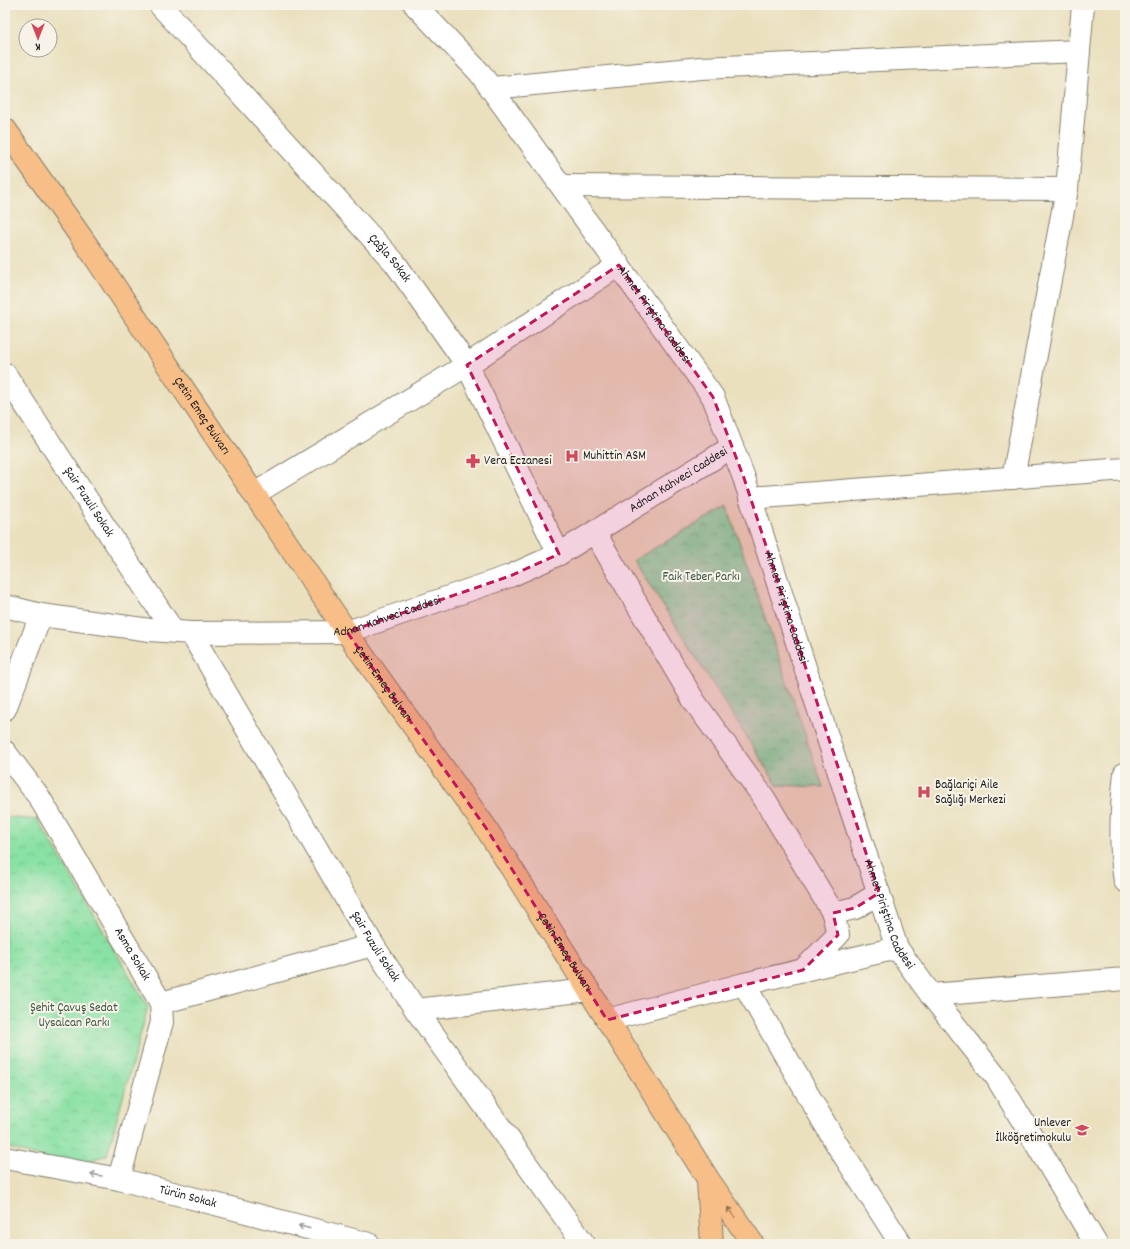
<svg xmlns="http://www.w3.org/2000/svg" width="1130" height="1249" font-family="Dekko,sans-serif">
<style>
.park{fill:url(#park-crowns);stroke:#537e60}
.lines{fill:none;stroke-linecap:round;stroke-linejoin:round}
.minor-casing{stroke:#837e6d;stroke-width:24}
.major-casing{stroke:#837e6d;stroke-width:24}
.minor{stroke:#fff;stroke-width:22}
.major{stroke:#f7be88;stroke-width:22}
.oneway{stroke:#999}
.oneway2{stroke:#8a6d52}
.marked{fill:#c2185b;fill-opacity:0.2;stroke:#c2185b;stroke-width:3;stroke-dasharray:8 5;stroke-linejoin:round}
.labels{text-anchor:middle;dominant-baseline:central;stroke-width:4;stroke-linejoin:round;paint-order:stroke}
.street-label{font-size:13px;fill:#1c1c1c;stroke:#f7f3e8}
.poi-label{font-size:13px;fill:#1c1c1c;stroke:#f7f3e8;text-anchor:start}
.park-label{font-size:13px;fill:#3d5745;stroke:#f7f3e8}
</style>
<defs>
<pattern id="park-crowns" width="20" height="18" patternUnits="userSpaceOnUse"><rect width="20" height="18" fill="#8ae1a4"/><path d="M2 6a3 3 0 1 1 6 0M12 15a3 3 0 1 1 6 0" fill="none" stroke="#76c08d"/></pattern>
</defs>
<rect width="100%" height="100%" fill="#f7f3e8"/>
<filter id="ink" filterUnits="userSpaceOnUse"><feTurbulence type="fractalNoise" baseFrequency=".025" numOctaves="2"/><feDisplacementMap in="SourceGraphic" scale="8" xChannelSelector="R" yChannelSelector="G"/><feConvolveMatrix kernelMatrix="1 2 1 2 8 2 1 2 1" color-interpolation-filters="sRGB"/></filter>
<filter id="wash" filterUnits="userSpaceOnUse"><feTurbulence type="fractalNoise" baseFrequency=".012" numOctaves="4" result="noise"/><feDisplacementMap in="SourceGraphic" scale="16" xChannelSelector="R" yChannelSelector="G"/><feGaussianBlur stdDeviation="0.9" result="paint"/><feColorMatrix in="noise" values="0 0 0 0 0 0 0 0 0 0 0 0 0 0 0 0 0 1.4 0 .05"/><feComposite in="paint" operator="in"/></filter>
<g filter="url(#wash)">
<rect width="100%" height="100%" fill="#eae0be"/>
<g class="park">
<polygon points="727,506 823,787 777,785 634,560"/>
<polygon points="5,817 38,820 148,1007 107,1155 73,1166 5,1147"/>
</g>
</g>
<g filter="url(#ink)">
<g class="lines">
<defs>
<g id="minor">
<path id="s1" d="M160 5 395 263 467 365 559 554"/>
<path id="s2" d="M415 5 480 73 713 397 744 478 849 804 897 948 931 995 997 1078 1096 1244"/>
<polyline points="492,88 701,68 1079,51"/>
<polyline points="562,186 1067,189"/>
<path id="s3" d="M5 374 173 631"/>
<polyline points="1013,478 1067,189 1083,5"/>
<polyline points="254,494 467,365 619,265"/>
<polyline points="750,498 1125,469"/>
<polyline points="595,533 694,701 764,798 833,913 855,908 879,893"/>
<path id="s4" d="M5 606 41 615 150 630 191 633 347 632 510 576 559 554 732 447"/>
<path id="s5" d="M191 633 373 945 416 1010 584 1244"/>
<polyline points="5,709 41,615"/>
<path id="s6" d="M5 752 39 797 161 1003 162 1022 119 1179"/>
<path d="M1125 773C1121 809 1119 846 1125 881"/>
<polyline points="803,970 838,935 833,913"/>
<polyline points="744,984 836,1143 901,1244"/>
<polyline points="931,995 1125,979"/>
<polyline points="161,1003 373,945"/>
<polyline points="416,1010 588,990"/>
<polyline points="607,1020 744,984 897,948"/>
<path id="s7" d="M5 1158 119 1179 369 1244"/>
</g>
<g id="major">
<path id="s8" d="M5 129 93 254 352 640 486 828 708 1179 753 1244"/>
<polyline points="708,1180 712,1244"/>
</g>
</defs>
<use href="#minor" class="minor-casing"/>
<use href="#major" class="major-casing"/>
<use href="#minor" class="minor"/>
<use href="#major" class="major"/>
</g>
<defs><path id="oneway-shaft" d="M-6 0H5M1.5-3L5.5 0L1.5 3" fill="none" stroke-width="1.6" stroke-linecap="round" stroke-linejoin="round"/></defs>
<g class="oneway">
<use href="#oneway-shaft" transform="translate(96 1175) rotate(-170)"/>
<use href="#oneway-shaft" transform="translate(304 1227) rotate(-165)"/>
</g>
<use class="oneway2" href="#oneway-shaft" transform="translate(731 1212) rotate(-125)"/>
</g>
<path class="marked" d="M619 265 713 397 744 478 879 893 855 908 833 913 838 935 803 970 607 1020 486 828 347 632 510 576 559 554 467 365Z"/>
<defs>
<symbol id="hospital-bare" viewBox="-9 -9 18 18"><path d="M-5-5h3v3.5h4V-5h3V5h-3V1.5h-4V5h-3Z" fill="#d1495b" stroke="#f7f3e8" stroke-width="2.5" paint-order="stroke"/></symbol>
<symbol id="pharmacy-bare" viewBox="-9 -9 18 18"><path d="M-2-6h4v4h4v4h-4v4h-4v-4h-4v-4h4Z" fill="#d1495b" stroke="#f7f3e8" stroke-width="2.5" paint-order="stroke"/></symbol>
<symbol id="school-bare" viewBox="-9 -9 18 18"><path d="M0-5L7-2L0 1L-7-2ZM-4 1L0 2.5L4 1V4Q0 6-4 4Z" fill="#d1495b" stroke="#f7f3e8" stroke-width="2.5" paint-order="stroke"/></symbol>
</defs>
<g fill-rule="evenodd">
<use href="#hospital-bare" x="562" y="446" width="20" height="20"/>
<use href="#pharmacy-bare" x="463" y="451" width="20" height="20"/>
<use href="#hospital-bare" x="914" y="782" width="20" height="20"/>
<use href="#school-bare" x="1072" y="1120" width="20" height="20"/>
</g>
<g class="labels">
<g class="street-label">
<text stroke="none"><textPath href="#s1" startOffset="342">Çağla Sokak</textPath></text>
<text stroke="none"><textPath href="#s2" startOffset="392">Ahmet Piriştina Caddesi</textPath></text>
<text stroke="none"><textPath href="#s8" startOffset="348">Çetin Emeç Bulvarı</textPath></text>
<text stroke="none"><textPath href="#s4" startOffset="711">Adnan Kahveci Caddesi</textPath></text>
<text stroke="none"><textPath href="#s3" startOffset="153">Şair Fuzuli Sokak</textPath></text>
<text stroke="none"><textPath href="#s2" startOffset="716">Ahmet Piriştina Caddesi</textPath></text>
<text stroke="none"><textPath href="#s4" startOffset="387">Adnan Kahveci Caddesi</textPath></text>
<text stroke="none"><textPath href="#s8" startOffset="672">Çetin Emeç Bulvarı</textPath></text>
<text stroke="none"><textPath href="#s2" startOffset="1040">Ahmet Piriştina Caddesi</textPath></text>
<text stroke="none"><textPath href="#s5" startOffset="364">Şair Fuzuli Sokak</textPath></text>
<text stroke="none"><textPath href="#s8" startOffset="996">Çetin Emeç Bulvarı</textPath></text>
<text stroke="none"><textPath href="#s6" startOffset="239">Asma Sokak</textPath></text>
<text stroke="none"><textPath href="#s7" startOffset="187">Türün Sokak</textPath></text>
</g>
<g class="poi-label">
<text x="583" y="456">Muhittin ASM</text>
<text x="484" y="461">Vera Eczanesi</text>
<text x="935" y="785">Bağlariçi Aile<tspan x="935" dy="15">Sağlığı Merkezi</tspan></text>
<text x="1071" y="1123" text-anchor="end">Unlever<tspan x="1071" dy="15">İlköğretimokulu</tspan></text>
</g>
<g class="park-label">
<text x="701" y="577">Faik Teber Parkı</text>
<text x="74" y="1008">Şehit Çavuş Sedat<tspan x="74" dy="15">Uysalcan Parkı</tspan></text>
</g>
</g>
<rect width="1130" height="1249" fill="none" stroke="#f7f3e8" stroke-width="20"/>
<g transform="translate(38 38) rotate(180)"><circle r="19" fill="#f7f3e8" stroke="#9f9d96"/>
<path d="M0-3L7 15L0 10L-7 15Z" fill="#d1495b"/>
<text y="-6" font-size="11" font-weight="bold" text-anchor="middle" fill="#1c1c1c">K</text>
</g>
</svg>
